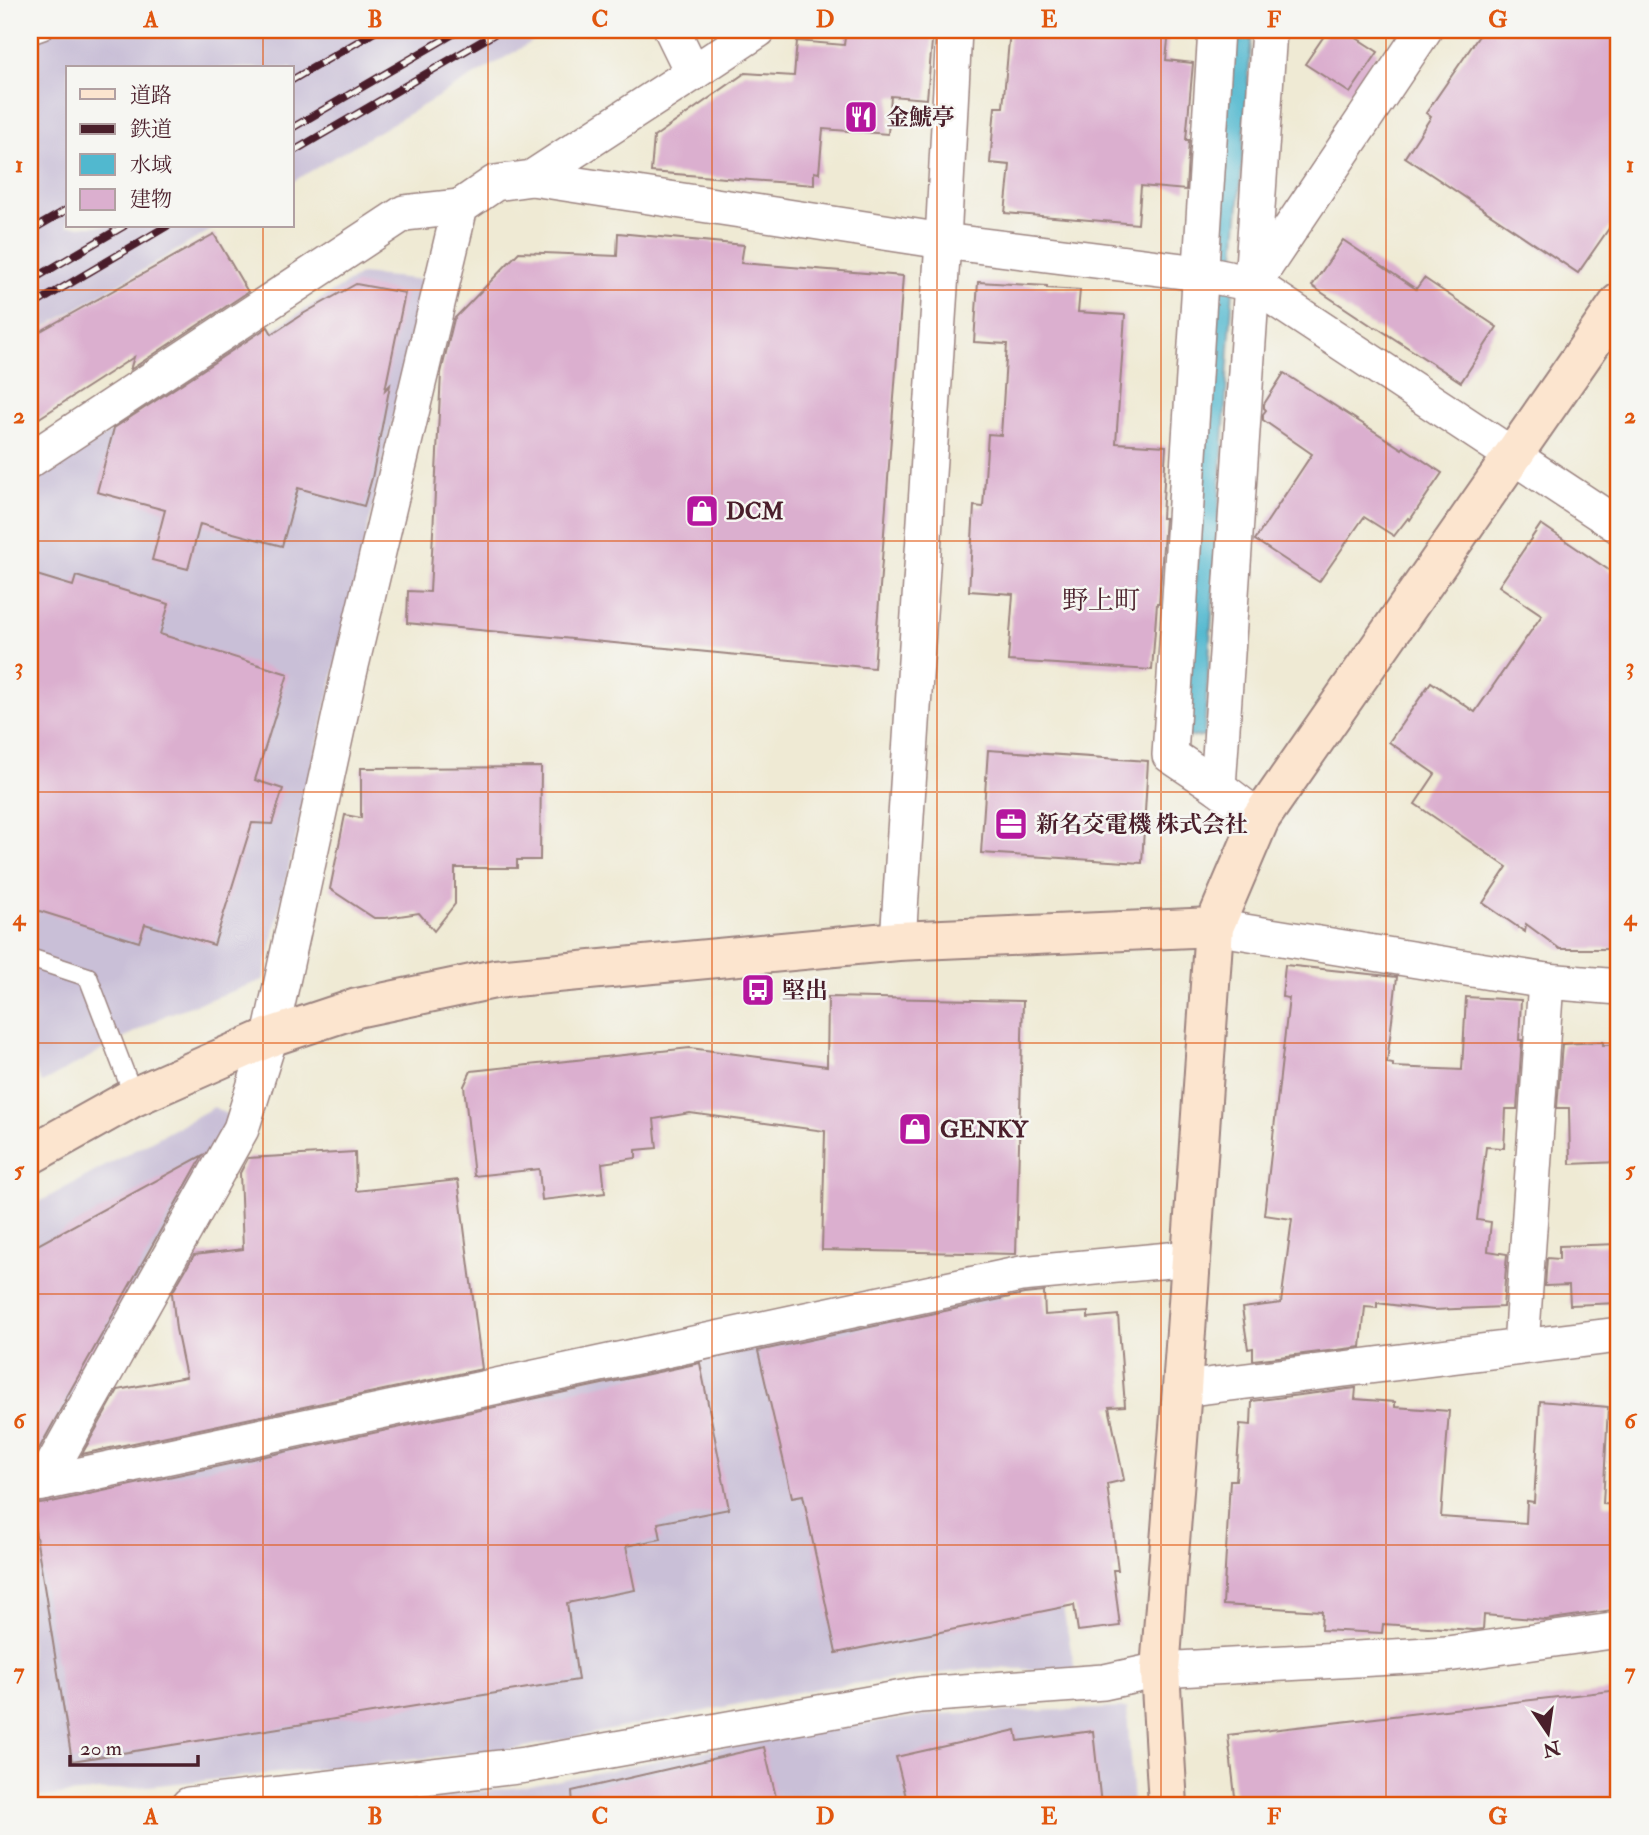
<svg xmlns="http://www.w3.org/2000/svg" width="1649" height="1835" font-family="'IM FELL Double Pica','Noto Serif JP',serif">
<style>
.industrial{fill:#c9bfd7}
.water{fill:#51b8cf;stroke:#4e6c7d;stroke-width:2}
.building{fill:#dbafcf}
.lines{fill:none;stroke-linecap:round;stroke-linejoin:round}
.lane-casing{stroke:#9c8480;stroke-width:21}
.street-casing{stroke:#9c8480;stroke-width:38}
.secondary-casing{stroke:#9c8480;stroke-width:42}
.lane{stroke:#fff;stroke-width:18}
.street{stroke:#fff;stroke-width:35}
.secondary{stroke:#fce5cf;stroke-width:38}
.rail-casing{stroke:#4a1f2b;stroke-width:8}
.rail{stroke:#f6f6f2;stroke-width:5;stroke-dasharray:16;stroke-linecap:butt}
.grid{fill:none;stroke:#e0560e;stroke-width:2;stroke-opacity:0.55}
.labels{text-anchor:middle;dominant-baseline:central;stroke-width:5;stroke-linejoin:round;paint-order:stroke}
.poi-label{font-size:23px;font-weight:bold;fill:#4a1f2b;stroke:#f6f6f2;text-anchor:start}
.quarter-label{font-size:26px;fill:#4a1f2b;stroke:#f6f6f2}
.neatline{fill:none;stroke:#e0560e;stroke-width:2.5}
.grid-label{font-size:23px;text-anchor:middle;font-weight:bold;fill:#e0560e}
</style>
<rect width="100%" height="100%" fill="#f6f6f2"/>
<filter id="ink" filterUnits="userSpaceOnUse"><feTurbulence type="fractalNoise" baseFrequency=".0143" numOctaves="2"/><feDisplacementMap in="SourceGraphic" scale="14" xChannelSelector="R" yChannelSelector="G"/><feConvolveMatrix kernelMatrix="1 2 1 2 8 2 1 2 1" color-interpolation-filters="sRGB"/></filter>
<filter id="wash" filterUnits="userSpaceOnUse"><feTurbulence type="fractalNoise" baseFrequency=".00686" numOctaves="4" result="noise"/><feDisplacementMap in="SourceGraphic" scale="28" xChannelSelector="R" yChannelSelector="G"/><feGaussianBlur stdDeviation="1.57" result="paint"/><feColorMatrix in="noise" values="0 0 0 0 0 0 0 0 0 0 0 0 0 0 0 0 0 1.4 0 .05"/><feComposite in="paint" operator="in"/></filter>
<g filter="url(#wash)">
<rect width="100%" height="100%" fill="#efead4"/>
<g class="industrial">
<polygon points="30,30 552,30 292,182 292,68 68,68 68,226 218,226 30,336"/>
<polygon points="361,274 425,280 263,980 166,1015 42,1083 30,1061 30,483"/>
<polygon points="214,1107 231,1117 30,1473 30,1207"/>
<polygon points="1000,1287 1075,1670 984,1668 819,1688 515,1749 30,1798 30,1499"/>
<polygon points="1127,1708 1133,1805 361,1805 530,1786 774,1737 939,1714"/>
</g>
<polygon class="water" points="1232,30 1252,30 1235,257 1204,737 1185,736"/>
<g id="blocks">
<g class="building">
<polygon points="846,30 933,30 927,99 891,96 888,134 823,129 819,173 814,172 814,185 651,172 654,137 745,73 794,76 797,41 844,45"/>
<polygon points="1010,30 1169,30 1166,60 1193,63 1186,140 1189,140 1186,190 1141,186 1138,224 1005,213 1010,165 990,163 995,107 1003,107"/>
<polygon points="1328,30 1344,30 1378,52 1350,93 1305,64"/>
<polygon points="1483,30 1606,30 1619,39 1619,214 1578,273 1405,157 1431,117 1426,113"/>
<polygon points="618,233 744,245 741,263 903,276 874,668 407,623 408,591 430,592 441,373 454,319 519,252 617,256"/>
<polygon points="214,234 248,292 130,370 134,357 30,424 30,337"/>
<polygon points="1343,240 1416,289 1424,278 1497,327 1461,382 1376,327 1375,328 1312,286"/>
<polygon points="978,282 1047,286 1047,288 1080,290 1078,312 1125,315 1116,443 1166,446 1162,518 1165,518 1159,603 1157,603 1152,670 1008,661 1013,594 969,591 974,506 983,507 988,434 1001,435 1007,344 974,342"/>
<polygon points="356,284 405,293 385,390 390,385 372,478 364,506 298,488 282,546 200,524 188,569 152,560 165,510 97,492 114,428 268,327 272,334 301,315"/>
<polygon points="1284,373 1402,449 1403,447 1442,473 1410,520 1408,518 1394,536 1364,517 1319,582 1255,540 1312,454 1263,420 1263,414 1266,410 1264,408 1264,404"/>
<polygon points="1541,524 1619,577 1619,949 1560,949 1526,924 1525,932 1483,903 1507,867 1415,804 1435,774 1389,742 1431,682 1475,712 1542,615 1499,586"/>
<polygon points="30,573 73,586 76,576 169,604 160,634 288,674 255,780 283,789 272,824 252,823 214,945 145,924 139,942 30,908"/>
<polygon points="988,750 1148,761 1142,863 981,853"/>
<polygon points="541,767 540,860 517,860 517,868 455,868 455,904 434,931 419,913 386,918 374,918 330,889 345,815 361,818 361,768"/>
<polygon points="1285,965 1397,977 1387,1063 1393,1064 1393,1067 1462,1070 1466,997 1521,1000 1519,1040 1522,1040 1517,1109 1506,1109 1504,1148 1486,1147 1477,1220 1491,1222 1488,1251 1507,1254 1503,1307 1433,1310 1377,1303 1377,1308 1365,1307 1361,1347 1253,1360 1253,1348 1248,1349 1242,1308 1281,1303 1292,1219 1264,1215 1289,998 1282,997"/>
<polygon points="828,997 1023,1001 1016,1254 822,1250 825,1131 690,1113 654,1119 657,1148 636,1150 636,1158 602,1163 605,1193 542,1200 539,1169 474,1176 464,1086 471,1071 690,1048 827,1066"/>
<polygon points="1603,1042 1603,1045 1619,1044 1619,1162 1570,1164 1569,1108 1557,1108 1562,1044"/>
<polygon points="355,1152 356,1191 458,1180 482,1369 82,1454 118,1390 186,1377 176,1329 172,1293 194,1255 243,1249 240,1173 248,1158"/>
<polygon points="203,1155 65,1400 66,1400 30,1465 30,1249"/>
<polygon points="1619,1244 1619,1303 1570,1305 1569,1285 1545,1286 1547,1258 1559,1259 1559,1246"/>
<polygon points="1044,1292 1045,1315 1088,1312 1088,1318 1118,1315 1125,1406 1109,1407 1124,1480 1107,1484 1118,1570 1113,1570 1120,1626 1078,1631 1074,1605 836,1653 803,1495 792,1497 758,1351 1024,1294"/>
<polygon points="700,1363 729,1509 658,1523 661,1539 626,1546 635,1590 567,1603 578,1680 72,1761 31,1505 47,1503"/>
<polygon points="1356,1388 1355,1399 1395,1402 1395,1407 1449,1411 1441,1517 1526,1523 1527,1501 1534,1502 1540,1401 1608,1407 1603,1504 1619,1505 1619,1609 1546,1620 1484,1615 1483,1629 1473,1630 1383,1624 1382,1633 1321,1630 1322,1611 1223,1605 1230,1480 1236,1480 1240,1424 1251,1425 1252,1401"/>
<polygon points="1619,1690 1619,1805 1236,1805 1228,1735"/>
<polygon points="1016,1730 1018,1741 1093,1731 1101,1805 908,1805 896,1757"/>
<polygon points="764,1747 776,1797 739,1805 573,1805 572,1791"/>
</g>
</g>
</g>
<g filter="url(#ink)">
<use href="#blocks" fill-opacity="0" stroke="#9c8480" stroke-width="2"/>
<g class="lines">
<defs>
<g id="lane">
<polyline points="30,35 44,30"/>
<polyline points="30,958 88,977 134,1097"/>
</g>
<g id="street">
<polyline points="1216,30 1170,755 1218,787 1260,819"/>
<polyline points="693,73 758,30"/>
<polyline points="532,178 943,241 1199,273 1253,284 1619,526"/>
<polyline points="1254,283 1424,30"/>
<polyline points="30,460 404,213 460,207"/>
<polyline points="1218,787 1269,30"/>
<polyline points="1214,927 1546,981 1619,987"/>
<polyline points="898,941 943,241 954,30"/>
<polyline points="1521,1346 1546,981"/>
<polyline points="1182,1389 1619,1335"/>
<polyline points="43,1483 1021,1274 1191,1258"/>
<polyline points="30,1485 43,1483 241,1129 270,1037 348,678 460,207 495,183 532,178 693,73 672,30"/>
<polyline points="189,1805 526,1765 920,1695 1104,1682 1160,1670 1447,1654 1619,1630"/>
</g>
<g id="secondary">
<polyline points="30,1155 134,1097 270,1037 357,1008 495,979 898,941 1214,927"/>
<polyline points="1168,1805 1160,1670 1182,1389 1214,927 1260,819 1619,303"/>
</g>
</defs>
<use href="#lane" class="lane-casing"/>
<use href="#street" class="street-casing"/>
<use href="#secondary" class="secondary-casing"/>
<use href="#lane" class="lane"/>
<use href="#street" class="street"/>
<use href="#secondary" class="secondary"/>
<defs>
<g id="rail">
<polyline points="292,80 378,30"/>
<polyline points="292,128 460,30"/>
<polyline points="292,152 501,30"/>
<polyline points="30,231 68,209"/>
<polyline points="30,281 124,226"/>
<polyline points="30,307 167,226"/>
</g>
</defs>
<use href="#rail" class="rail-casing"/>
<use href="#rail" class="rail"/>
</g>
</g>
<path class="grid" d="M263 30V68M488 30V1805M712 30V1805M937 30V1805M1161 30V1805M1386 30V1805M263 226V1805M30 290H1619M30 541H1619M30 792H1619M30 1043H1619M30 1294H1619M30 1545H1619"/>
<defs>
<symbol id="restaurant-square" viewBox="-11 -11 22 22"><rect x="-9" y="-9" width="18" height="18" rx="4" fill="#b5179e" stroke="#f6f6f2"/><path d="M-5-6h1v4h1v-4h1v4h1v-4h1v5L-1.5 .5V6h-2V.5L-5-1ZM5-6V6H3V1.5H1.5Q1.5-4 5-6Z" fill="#fff"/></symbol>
<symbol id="shop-square" viewBox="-11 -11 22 22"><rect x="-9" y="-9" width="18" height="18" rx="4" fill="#b5179e" stroke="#f6f6f2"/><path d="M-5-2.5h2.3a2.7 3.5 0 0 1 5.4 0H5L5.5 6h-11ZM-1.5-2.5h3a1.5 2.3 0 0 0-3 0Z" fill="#fff"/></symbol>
<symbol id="office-square" viewBox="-11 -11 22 22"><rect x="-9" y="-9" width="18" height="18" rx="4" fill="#b5179e" stroke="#f6f6f2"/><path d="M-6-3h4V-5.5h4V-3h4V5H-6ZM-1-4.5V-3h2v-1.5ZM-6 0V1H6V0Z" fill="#fff"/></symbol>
<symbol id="bus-square" viewBox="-11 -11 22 22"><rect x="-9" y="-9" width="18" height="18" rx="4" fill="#b5179e" stroke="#f6f6f2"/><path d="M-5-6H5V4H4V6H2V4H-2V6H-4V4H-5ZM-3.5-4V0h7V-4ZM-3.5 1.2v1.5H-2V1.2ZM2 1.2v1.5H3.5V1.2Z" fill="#fff"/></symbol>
</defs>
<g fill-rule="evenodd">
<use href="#restaurant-square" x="842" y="98" width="38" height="38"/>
<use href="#shop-square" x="683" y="492" width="38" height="38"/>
<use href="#office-square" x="992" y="805" width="38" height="38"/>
<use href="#bus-square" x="739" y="971" width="38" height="38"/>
<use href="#shop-square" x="896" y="1110" width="38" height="38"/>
</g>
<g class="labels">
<g class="poi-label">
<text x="886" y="117">金鯱亭</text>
<text x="726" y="511">DCM</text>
<text x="1036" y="824">新名交電機 株式会社</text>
<text x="782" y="990">堅出</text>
<text x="940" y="1129">GENKY</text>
</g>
<g class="quarter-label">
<text x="1101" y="601">野上町</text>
</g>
</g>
<rect width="1649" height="1835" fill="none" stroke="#f6f6f2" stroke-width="77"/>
<rect x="66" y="66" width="228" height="161" fill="#f6f6f2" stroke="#b1a0a2" stroke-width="2"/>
<rect x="80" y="89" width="35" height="10" fill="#fce5cf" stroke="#b1a0a2" stroke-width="2"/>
<text x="130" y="102" font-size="21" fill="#4a1f2b">道路</text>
<rect x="80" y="124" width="35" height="10" fill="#4a1f2b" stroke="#b1a0a2" stroke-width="2"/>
<text x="130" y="136" font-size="21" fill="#4a1f2b">鉄道</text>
<rect x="80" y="154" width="35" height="21" fill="#51b8cf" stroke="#b1a0a2" stroke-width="2"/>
<text x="130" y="172" font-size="21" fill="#4a1f2b">水域</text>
<rect x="80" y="189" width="35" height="21" fill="#dbafcf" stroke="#b1a0a2" stroke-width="2"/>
<text x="130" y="206" font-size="21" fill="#4a1f2b">建物</text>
<g transform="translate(1548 1733) rotate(167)" stroke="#f6f6f2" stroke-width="5" paint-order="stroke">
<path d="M0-5L12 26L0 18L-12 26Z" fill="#4a1f2b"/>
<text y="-10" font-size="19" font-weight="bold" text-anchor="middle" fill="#4a1f2b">N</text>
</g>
<path d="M70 1755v10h128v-10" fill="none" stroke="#4a1f2b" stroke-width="3.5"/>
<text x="80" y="1755" font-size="21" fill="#4a1f2b" stroke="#f6f6f2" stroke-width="5" paint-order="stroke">20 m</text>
<rect x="38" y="38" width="1572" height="1759" class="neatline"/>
<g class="grid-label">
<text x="151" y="27">A</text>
<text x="375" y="27">B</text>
<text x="600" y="27">C</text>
<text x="825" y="27">D</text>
<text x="1049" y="27">E</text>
<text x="1274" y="27">F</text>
<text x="1498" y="27">G</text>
<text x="19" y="172">1</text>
<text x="1630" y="172">1</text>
<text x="19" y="423">2</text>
<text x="1630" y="423">2</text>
<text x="19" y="674">3</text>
<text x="1630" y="674">3</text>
<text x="19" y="925">4</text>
<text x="1630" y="925">4</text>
<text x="19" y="1177">5</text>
<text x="1630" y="1177">5</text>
<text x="19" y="1428">6</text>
<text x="1630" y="1428">6</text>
<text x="19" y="1679">7</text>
<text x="1630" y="1679">7</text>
<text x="151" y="1824">A</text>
<text x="375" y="1824">B</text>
<text x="600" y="1824">C</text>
<text x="825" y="1824">D</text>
<text x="1049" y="1824">E</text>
<text x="1274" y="1824">F</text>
<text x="1498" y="1824">G</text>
</g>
</svg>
